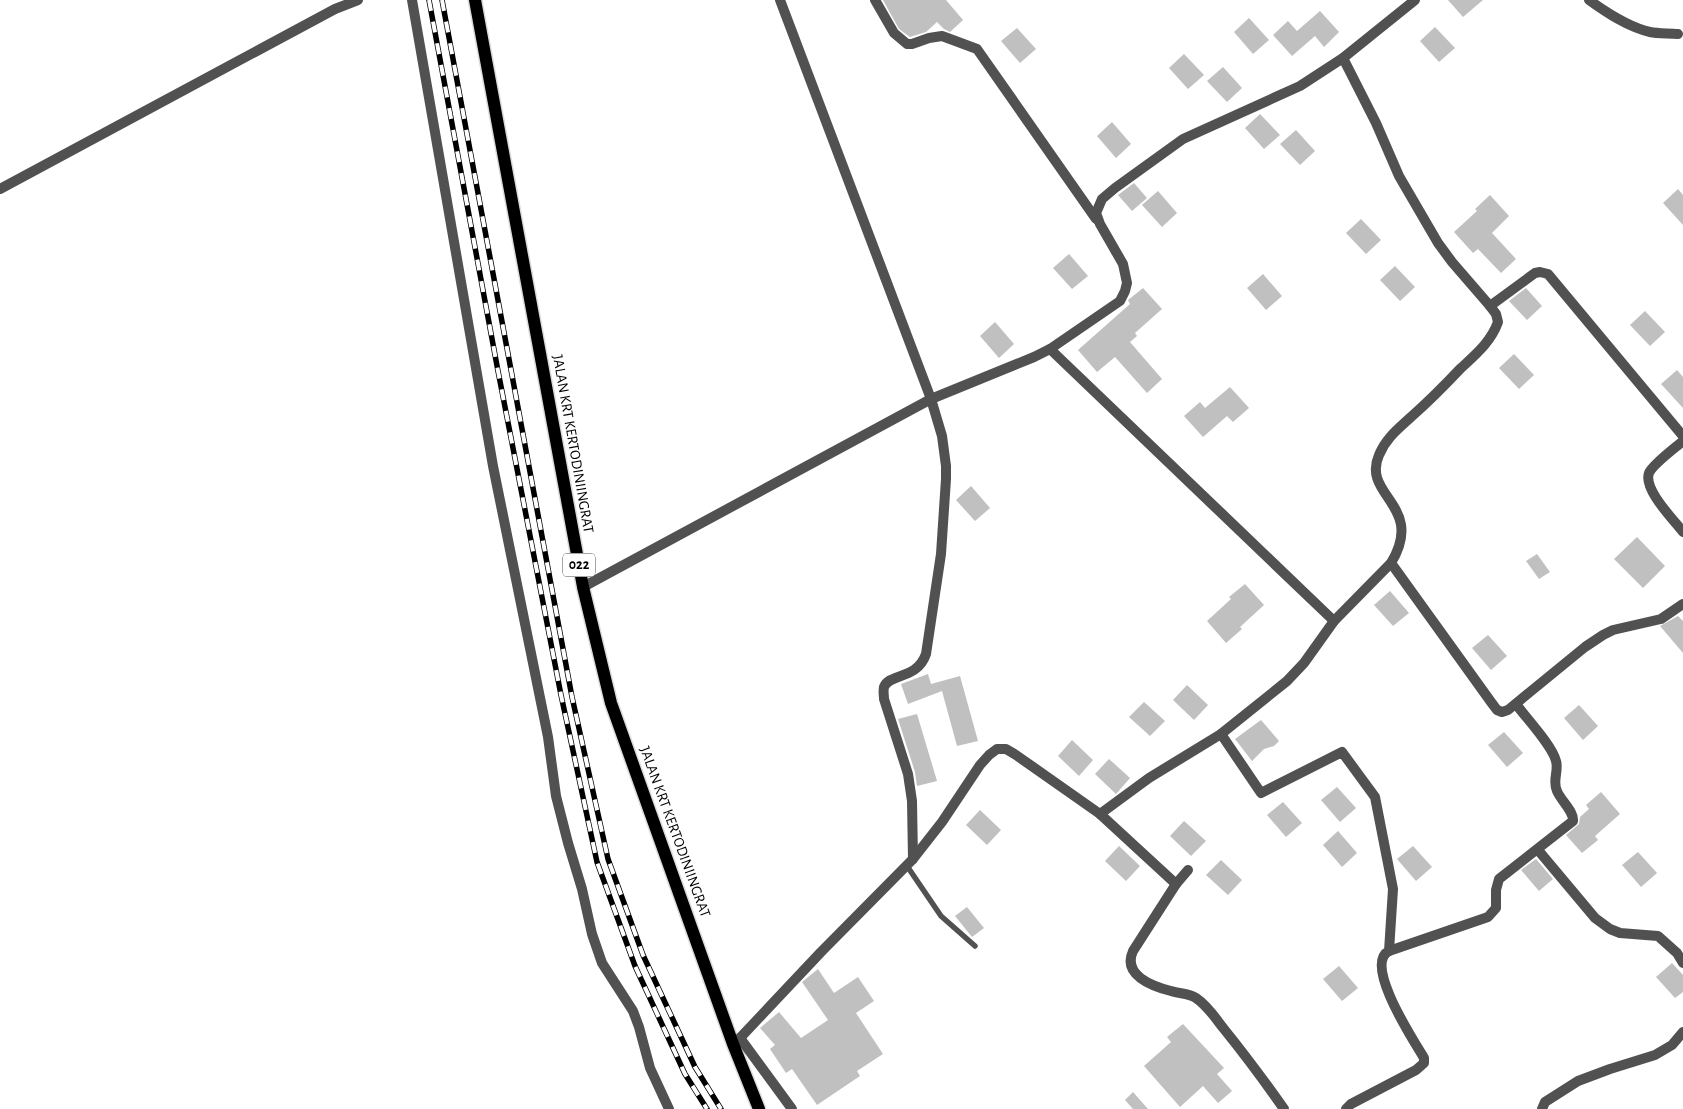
<svg xmlns="http://www.w3.org/2000/svg" width="1683" height="1109" font-family="'Alegreya Sans',sans-serif">
<style>
.building{fill:#c0c0c0}
.lines{fill:none;stroke-linecap:round;stroke-linejoin:round}
.primary-casing{stroke:#dbdbdb;stroke-width:15}
.lane{stroke:#515151;stroke-width:5.5}
.street{stroke:#515151;stroke-width:10}
.primary{stroke:#000;stroke-width:12}
.rail-casing{stroke:#000;stroke-width:5.5}
.rail{stroke:#fff;stroke-width:4;stroke-dasharray:11;stroke-linecap:butt}
.labels{text-anchor:middle;dominant-baseline:central;stroke-width:4;stroke-linejoin:round;paint-order:stroke}
.shield{fill:#fff;stroke:#4c4c4c;stroke-width:1}
.shield-label{font-size:14px;font-weight:bold;fill:#000}
.street-label{font-size:15px;fill:#000;stroke:#fff}
</style>
<rect width="100%" height="100%" fill="#fff"/>
<g class="building">
<polygon points="883,0 946,0 963,20 950,32 944,29 937,22 926,32 910,37 899,29"/>
<polygon points="1448,0 1483,0 1463,17"/>
<polygon points="1320,11 1339,32 1324,47 1315,36 1292,56 1273,35 1288,21 1297,31"/>
<polygon points="1249,18 1269,40 1253,54 1234,32"/>
<polygon points="1435,27 1455,48 1439,62 1420,41"/>
<polygon points="1017,28 1036,49 1020,63 1001,41"/>
<polygon points="1184,54 1204,75 1188,89 1169,68"/>
<polygon points="1223,67 1242,88 1227,102 1207,81"/>
<polygon points="1260,114 1280,135 1264,149 1245,128"/>
<polygon points="1112,122 1131,144 1116,158 1097,136"/>
<polygon points="1296,130 1315,151 1300,165 1280,144"/>
<polygon points="1134,183 1147,198 1132,211 1118,195"/>
<polygon points="1678,189 1683,195 1683,225 1663,203"/>
<polygon points="1158,191 1177,213 1162,227 1142,205"/>
<polygon points="1490,195 1509,216 1492,233 1516,259 1501,273 1478,249 1473,253 1454,232 1477,211 1475,209"/>
<polygon points="1361,219 1381,240 1366,254 1346,233"/>
<polygon points="1069,254 1088,276 1072,289 1053,268"/>
<polygon points="1395,266 1415,287 1400,301 1380,280"/>
<polygon points="1263,274 1282,296 1266,310 1247,288"/>
<polygon points="1143,288 1162,309 1135,333 1137,336 1130,342 1162,379 1147,393 1115,357 1097,372 1078,350 1130,304 1128,300"/>
<polygon points="1526,288 1542,306 1527,320 1509,301"/>
<polygon points="1645,311 1665,332 1650,346 1630,325"/>
<polygon points="995,322 1014,344 999,358 980,336"/>
<polygon points="1514,354 1534,375 1519,389 1499,368"/>
<polygon points="1677,370 1683,377 1683,408 1661,384"/>
<polygon points="1230,387 1249,408 1233,422 1227,416 1203,437 1184,416 1200,402 1205,408"/>
<polygon points="971,486 990,508 975,521 956,500"/>
<polygon points="1637,537 1665,566 1643,588 1614,559"/>
<polygon points="1537,554 1550,572 1539,579 1526,561"/>
<polygon points="1245,584 1264,605 1240,627 1242,629 1226,643 1207,621 1231,599 1229,597"/>
<polygon points="1390,591 1409,613 1393,626 1374,605"/>
<polygon points="1678,616 1683,621 1683,653 1660,626"/>
<polygon points="1488,635 1507,656 1491,670 1472,648"/>
<polygon points="928,674 931,684 960,676 978,741 957,746 942,691 908,704 901,684"/>
<polygon points="1187,685 1208,705 1194,720 1173,700"/>
<polygon points="1144,702 1165,721 1150,736 1129,717"/>
<polygon points="1579,705 1598,726 1583,740 1564,718"/>
<polygon points="917,714 937,781 917,786 915,772 898,719"/>
<polygon points="1261,720 1279,741 1274,746 1264,749 1252,761 1235,739"/>
<polygon points="1504,732 1523,753 1507,767 1488,745"/>
<polygon points="1072,740 1093,760 1079,776 1058,756"/>
<polygon points="1109,759 1130,778 1116,794 1095,774"/>
<polygon points="1337,787 1356,808 1340,822 1321,800"/>
<polygon points="1601,792 1620,814 1595,836 1598,840 1582,853 1566,835 1579,824 1580,817 1589,809 1586,805"/>
<polygon points="1283,802 1302,823 1286,837 1267,815"/>
<polygon points="980,810 1001,830 987,845 966,825"/>
<polygon points="1184,821 1206,841 1191,856 1170,836"/>
<polygon points="1338,831 1357,853 1342,867 1323,845"/>
<polygon points="1119,846 1140,866 1126,881 1105,861"/>
<polygon points="1413,846 1432,867 1416,881 1397,859"/>
<polygon points="1638,852 1657,873 1641,887 1622,865"/>
<polygon points="1536,859 1553,879 1539,891 1521,870"/>
<polygon points="1221,860 1242,880 1228,895 1206,875"/>
<polygon points="967,907 984,928 972,937 955,916"/>
<polygon points="1672,963 1683,975 1683,992 1675,998 1656,977"/>
<polygon points="1339,966 1358,988 1342,1001 1323,979"/>
<polygon points="818,969 834,993 858,977 874,1001 856,1013 883,1054 857,1071 860,1076 817,1105 792,1069 786,1073 770,1049 775,1045 760,1028 779,1012 801,1038 828,1020 802,982"/>
<polygon points="1183,1024 1224,1068 1217,1074 1232,1091 1218,1103 1203,1086 1180,1107 1144,1066 1171,1042 1167,1037"/>
<polygon points="1133,1092 1148,1109 1133,1109 1125,1100"/>
</g>
<g class="lines">
<defs>
<polyline id="primary" points="475,0 583,587 611,703 733,1044 759,1109"/>
</defs>
<use href="#primary" class="primary-casing"/>
<polyline class="lane" points="907,866 941,916 975,946"/>
<g class="street">
<polyline points="412,0 493,466 548,737 556,796 568,843 582,889 592,934 602,963 633,1011 639,1027 650,1068 669,1109"/>
<path d="M780 0 931 399 942 436 946 466V479L941 554 926 654C917 680 889 673 884 687 883 691 884 696 884 699L908 774 912 801 913 859"/>
<polyline points="875,0 894,33 907,44 912,44 929,38 942,36 977,49 1096,219"/>
<path d="M1589 0C1607 13 1628 27 1650 32 1658 34 1669 33 1678 34"/>
<polyline points="0,189 335,9 358,0"/>
<polyline points="1490,306 1535,273 1540,272 1548,274 1683,436"/>
<polyline points="1050,349 1334,621"/>
<path d="M1683 441C1675 448 1653 464 1649 473 1643 489 1673 519 1683 532"/>
<polyline points="1391,563 1491,702 1497,710 1502,712 1508,710 1585,647 1603,635 1613,630 1661,619 1683,604"/>
<polyline points="583,587 931,399 1034,357 1050,349 1120,301 1125,291 1127,283 1123,264 1100,224 1096,213 1102,199 1115,188 1183,139 1300,86 1343,58 1415,0"/>
<path d="M1221 734 1261 793 1342 752 1375 797 1393 889 1389 951C1363 964 1414 1041 1424 1058V1063L1416 1070 1351 1104 1346 1109"/>
<path d="M1100 814 1149 778 1221 734 1287 681 1304 663 1334 621 1391 563C1426 505 1361 496 1379 455 1386 438 1398 429 1411 417 1428 402 1444 386 1460 369 1475 355 1491 342 1498 322L1496 314 1490 306 1452 262 1438 243 1399 176 1376 123 1343 58"/>
<polyline points="1538,850 1595,918 1610,929 1620,933 1658,936 1677,953 1683,963"/>
<polyline points="1176,884 1188,870"/>
<path d="M1389 951 1488 917 1496 908V890L1499 879 1573 821C1574 811 1561 801 1557 791 1552 781 1559 771 1556 761 1552 745 1526 718 1516 704"/>
<polyline points="740,1038 792,1109"/>
<path d="M733 1044 740 1038 821 952 913 859 942 822 980 765 989 755 997 749H1006L1016 755 1100 814 1176 884 1133 951C1122 975 1152 986 1171 991 1180 994 1188 993 1196 998 1208 1006 1216 1019 1224 1029 1245 1055 1265 1082 1284 1109"/>
<polyline points="1542,1109 1545,1102 1578,1081 1610,1069 1655,1055 1672,1045 1683,1032"/>
</g>
<use href="#primary" class="primary"/>
<defs>
<g id="rail">
<polyline points="429,0 498,371 561,695 597,862 635,966 685,1074 707,1109"/>
<polyline points="442,0 572,697 608,859 643,955 695,1067 721,1109"/>
</g>
</defs>
<use href="#rail" class="rail-casing"/>
<use href="#rail" class="rail"/>
</g>
<g class="labels">
<rect class="shield" x="563" y="553.5" width="32" height="23" rx="4"/>
<g class="shield-label">
<text x="579" y="565">022</text>
</g>
<g class="street-label">
<text transform="translate(573 444) rotate(80)">JALAN KRT KERTODINIINGRAT</text>
<text transform="translate(675 832) rotate(70)">JALAN KRT KERTODINIINGRAT</text>
</g>
</g>
</svg>
